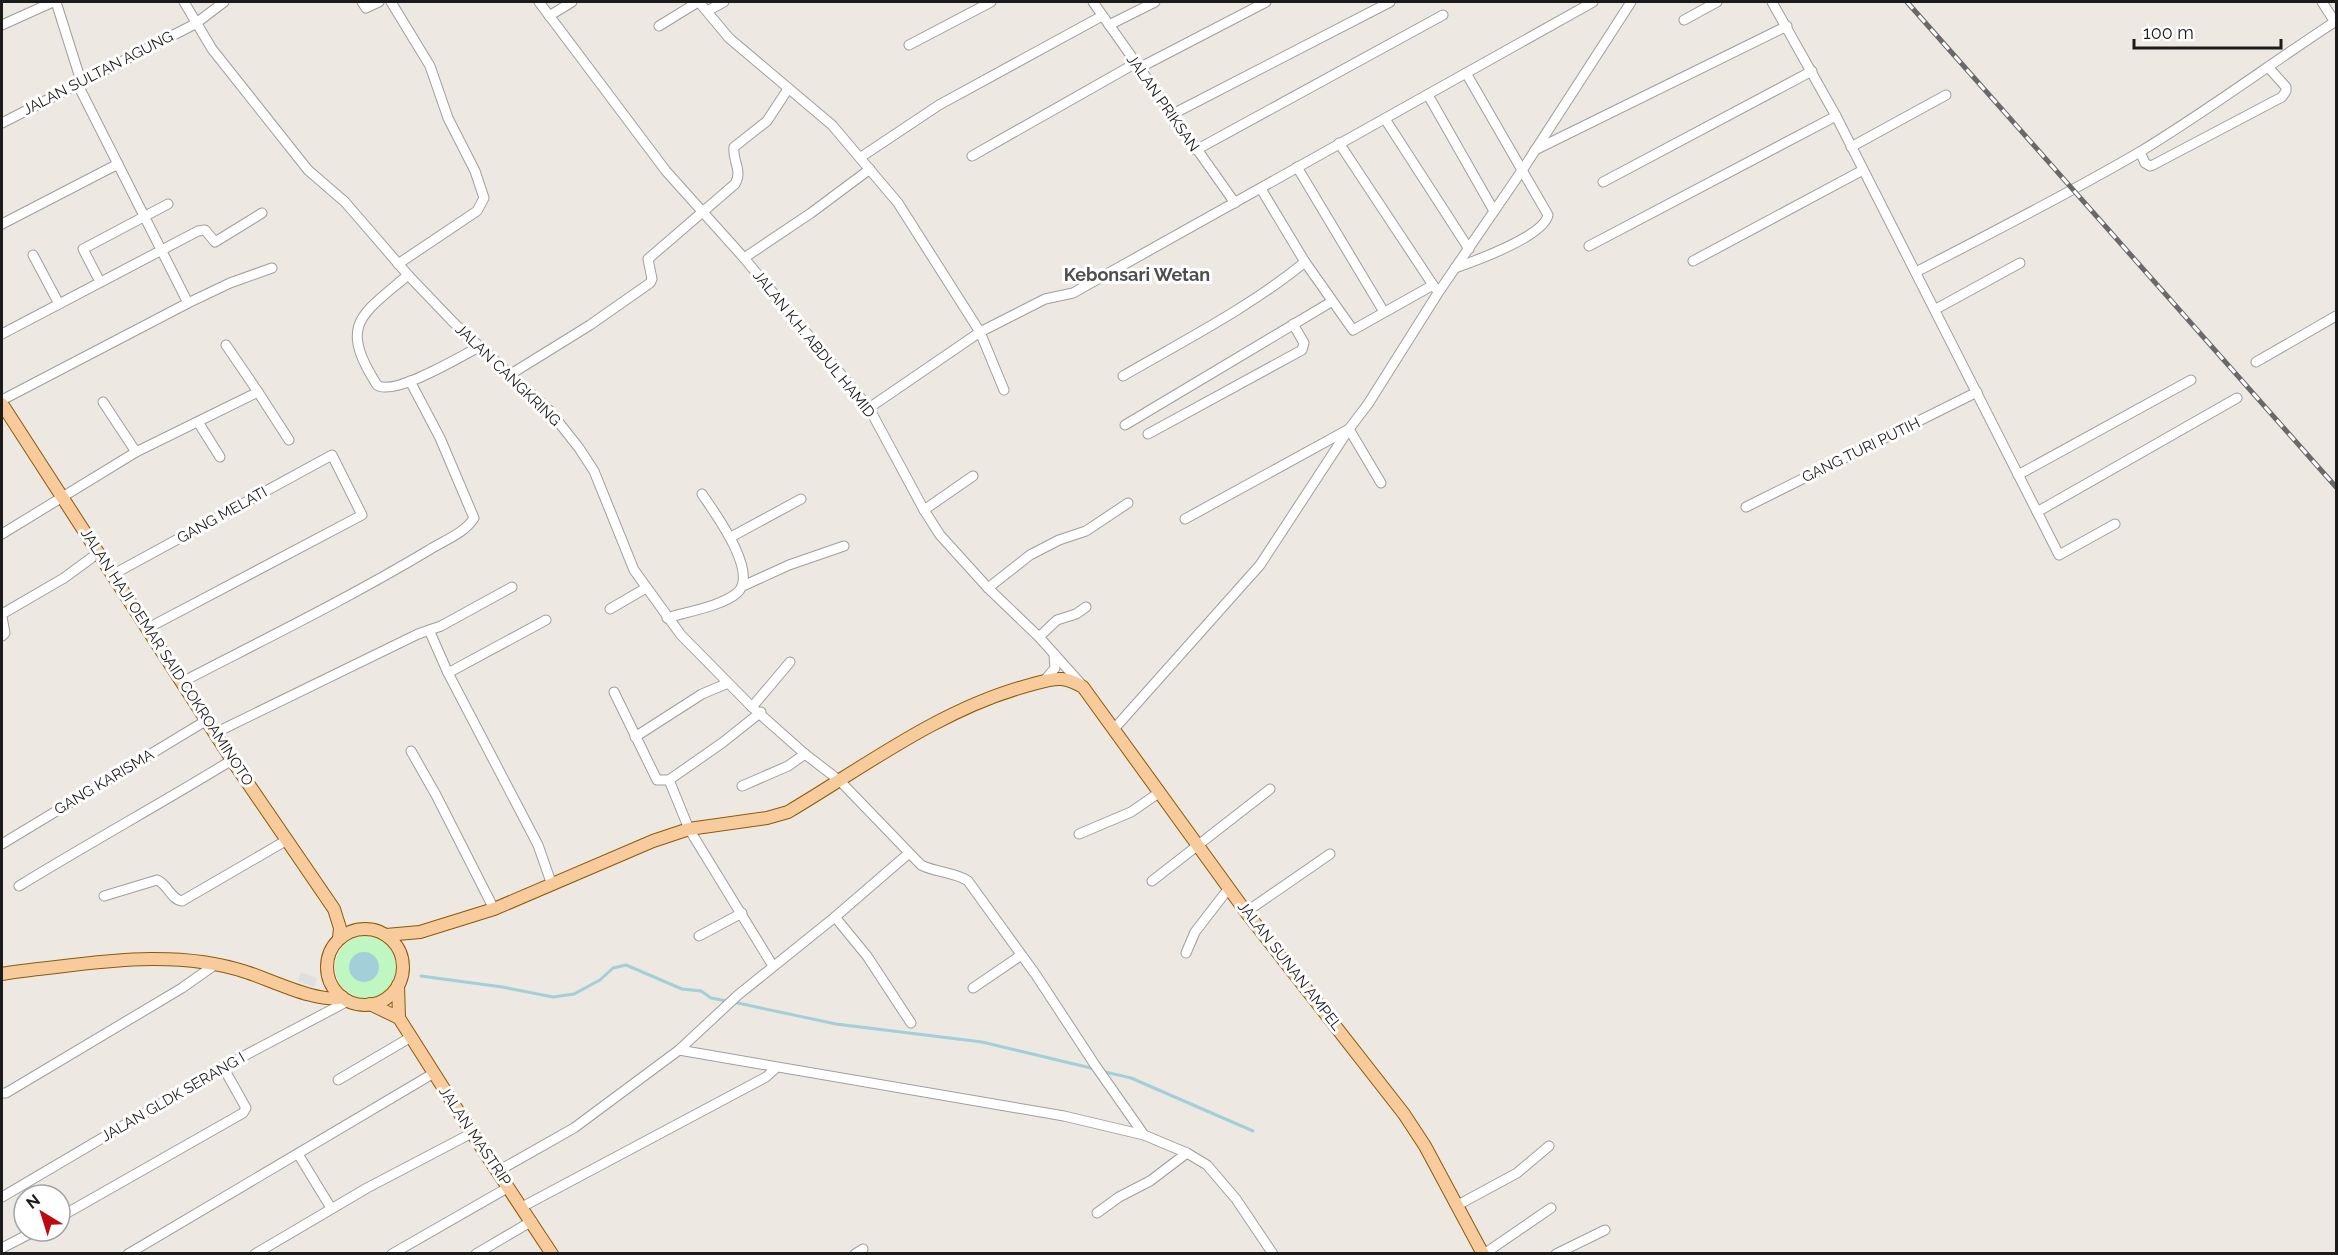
<svg xmlns="http://www.w3.org/2000/svg" width="2338" height="1255" font-family="Raleway,sans-serif">
<style>
.park{fill:#bff6c1}
.parking{fill:#dfdfdf}
.water{fill:#a3cfd9}
.lines{fill:none;stroke-linecap:round;stroke-linejoin:round}
.stream{stroke:#a3cfd9;stroke-width:3}
.minor-casing{stroke:#9f9f9f;stroke-width:11}
.major-casing{stroke:#8c5a07;stroke-width:14}
.minor{stroke:#fff;stroke-width:9}
.major{stroke:#f7cb9c;stroke-width:12}
.rail-casing{stroke:#696969;stroke-width:5}
.rail{stroke:#fff;stroke-width:3;stroke-dasharray:9;stroke-linecap:butt}
.labels{text-anchor:middle;dominant-baseline:central;stroke-width:6;stroke-linejoin:round;paint-order:stroke}
.street-label{font-size:15px;fill:#1b1b1b;stroke:#fff}
.quarter-label{font-size:18px;font-weight:bold;fill:#4e4e4e;stroke:#fff}
</style>
<rect width="100%" height="100%" fill="#ede8e1"/>
<circle class="park" cx="366" cy="967" r="31"/>
<polygon class="parking" points="301,972 317,978 314,987 298,981"/>
<circle class="water" cx="364" cy="967" r="15"/>
<g class="lines">
<g class="stream">
<polyline points="421,976 502,987 553,997 574,994 600,980 613,968 626,965 682,989 701,991 711,998 727,1001"/>
<polyline points="733,1002 836,1024 982,1042 1095,1069"/>
<polyline points="1101,1071 1131,1078 1253,1131"/>
</g>
<defs>
<g id="minor">
<polyline points="56,2 81,81"/>
<path d="M184 2 212 49 308 170 345 202 408 275 453 322 549 410 579 448 594 471 634 570 681 635 752 707 805 754 840 781 921 865C937 873 955 872 968 881L1036 975 1095 1065 1144 1135 1187 1153 1207 1165 1236 1199 1273 1254"/>
<polyline points="362,2 366,8 379,2"/>
<polyline points="391,2 430,66 448,118 475,171 484,198 477,211 398,264"/>
<polyline points="539,2 666,171 744,258 869,408 924,510 940,535 988,588 1039,637 1082,685"/>
<polyline points="699,2 729,38 832,125 898,203 980,332 1004,390"/>
<polyline points="1093,2 1235,203"/>
<polyline points="1772,2 1836,116 2059,555 2115,524"/>
<polyline points="2322,2 2335,22"/>
<polyline points="707,11 724,2"/>
<polyline points="549,16 572,2"/>
<polyline points="1684,20 1717,2"/>
<polyline points="2,25 53,2"/>
<polyline points="1109,25 1155,2"/>
<polyline points="659,26 698,2"/>
<polyline points="909,45 991,2"/>
<polyline points="1139,68 1266,2"/>
<polyline points="77,83 188,303"/>
<polyline points="1428,95 1494,211"/>
<polyline points="1171,115 1390,2"/>
<polyline points="1385,119 1469,249"/>
<polyline points="2,123 195,24 224,2"/>
<polyline points="1339,143 1435,288"/>
<polyline points="1851,147 1946,95"/>
<polyline points="1196,150 1443,15"/>
<polyline points="1535,150 1787,26"/>
<polyline points="2140,152 2145,163 2150,166 2153,165 2282,97 2286,91 2286,87 2269,68"/>
<polyline points="972,156 1136,63"/>
<polyline points="861,157 939,105 1102,16"/>
<polyline points="1297,167 1384,312"/>
<polyline points="1603,182 1812,71"/>
<polyline points="1261,189 1305,262 1353,330 1433,285"/>
<polyline points="2,224 118,164"/>
<polyline points="1589,246 1836,116"/>
<polyline points="33,255 59,304"/>
<polyline points="744,258 811,213 870,169"/>
<polyline points="1693,261 1863,170"/>
<path d="M1455 268C1475 261 1544 236 1548 215L1466 73"/>
<path d="M1916 272C1991 233 2066 195 2138 153 2206 112 2270 64 2336 21"/>
<path d="M408 275C361 315 338 324 377 385 394 397 461 356 479 347"/>
<polyline points="100,282 83,249 168,204"/>
<polyline points="1936,309 2020,263"/>
<polyline points="2,334 198,231 205,230 215,242 262,213"/>
<polyline points="2256,362 2336,316"/>
<path d="M511 374 590 325 650 283 652 279 648 259 735 184C743 170 732 161 734 147L767 121 788 89"/>
<path d="M1123 376C1185 340 1250 307 1305 262"/>
<polyline points="258,392 289,440"/>
<polyline points="2,400 188,303 230,283 272,268"/>
<polyline points="103,402 136,452"/>
<polyline points="869,408 980,332 1045,299 1073,293 1593,2"/>
<polyline points="198,422 220,457"/>
<polyline points="1125,425 1331,302"/>
<polyline points="1148,434 1302,350 1304,343 1293,324"/>
<polyline points="2018,475 2191,380"/>
<polyline points="1746,507 1977,392"/>
<polyline points="924,510 973,476"/>
<polyline points="2037,512 2237,398"/>
<polyline points="1185,519 1349,429 1381,483"/>
<polyline points="2,534 136,452 258,392 226,345"/>
<polyline points="731,537 801,499"/>
<polyline points="112,575 332,455 362,515 148,628"/>
<polyline points="743,586 789,565 844,546"/>
<polyline points="988,588 1030,555 1059,540 1086,531 1128,503"/>
<polyline points="610,609 646,588"/>
<polyline points="2,614 64,578 98,553"/>
<polyline points="2,617 5,633 2,636"/>
<path d="M667 618C686 612 722 606 737 593 760 573 714 512 702 494"/>
<polyline points="429,630 448,673 538,845 552,885"/>
<polyline points="1039,637 1057,620 1076,614 1086,607"/>
<polyline points="448,673 546,620"/>
<polyline points="1044,681 1055,668 1054,654"/>
<path d="M182 682C265 639 349 598 429 550 443 541 465 533 474 518L440 438 410 381"/>
<polyline points="614,692 657,780 669,780"/>
<polyline points="752,707 790,662"/>
<polyline points="761,712 722,743 669,780 689,829 773,966"/>
<polyline points="1114,729 1260,565 1349,429 1368,404 1438,293 1523,169 1631,2"/>
<polyline points="215,733 418,634 441,626 512,587"/>
<polyline points="635,737 702,694 728,683"/>
<polyline points="411,751 436,795 494,909"/>
<polyline points="742,786 788,766 805,754"/>
<polyline points="1079,834 1131,812 1160,792"/>
<polyline points="2,844 207,720"/>
<polyline points="1152,881 1270,789"/>
<path d="M19 886C89 843 162 803 232 760"/>
<path d="M104 896 157 880C168 884 170 899 182 901L287 840"/>
<polyline points="1246,912 1330,854"/>
<polyline points="835,917 867,956 911,1023"/>
<polyline points="699,936 742,913"/>
<polyline points="1186,953 1195,932 1229,888"/>
<polyline points="973,988 1020,956"/>
<polyline points="679,1050 1064,1116 1144,1135"/>
<polyline points="338,1080 411,1037"/>
<polyline points="2,1093 6,1093 182,988 216,964"/>
<polyline points="298,1154 331,1208"/>
<polyline points="498,1171 574,1128 679,1050 738,995 835,917 908,854"/>
<polyline points="2,1197 223,1067 348,1001"/>
<polyline points="1456,1206 1517,1173 1549,1146"/>
<polyline points="522,1207 766,1077 775,1069"/>
<polyline points="1097,1213 1119,1197 1150,1181 1187,1153"/>
<polyline points="60,1217 243,1113 246,1108 223,1067"/>
<polyline points="2,1248 35,1231"/>
<polyline points="128,1254 434,1073"/>
<polyline points="255,1254 367,1188 472,1133"/>
<polyline points="392,1254 509,1187"/>
<polyline points="476,1254 532,1221"/>
<polyline points="855,1254 863,1249"/>
<polyline points="1484,1254 1551,1208"/>
<polyline points="1556,1254 1605,1230"/>
</g>
<g id="major">
<polyline points="2,404 232,760 334,909 340,928 339,939"/>
<circle cx="365" cy="967" r="38"/>
<path d="M386 935 420 932 494 909 653 841 689 829 767 818 788 812C864 767 939 710 1026 686 1038 683 1050 678 1062 679 1070 680 1076 683 1083 687L1246 912 1404 1114 1425 1146 1483 1254"/>
<path d="M2 974C19 971 38 969 56 967 118 959 186 952 246 972 269 979 321 1005 342 997"/>
<polyline points="398,985 399,1018"/>
<polyline points="370,1004 399,1018 472,1133 552,1254"/>
</g>
</defs>
<use href="#minor" class="minor-casing"/>
<use href="#major" class="major-casing"/>
<use href="#minor" class="minor"/>
<use href="#major" class="major"/>
<defs>
<polyline id="rail" points="1907,2 2336,487"/>
</defs>
<use href="#rail" class="rail-casing"/>
<use href="#rail" class="rail"/>
</g>
<g class="labels">
<g class="street-label">
<text transform="translate(98 73) rotate(-27)">JALAN SULTAN AGUNG</text>
<text transform="translate(1163 103) rotate(55)">JALAN PRIKSAN</text>
<text transform="translate(814 344) rotate(51)">JALAN K.H. ABDUL HAMID</text>
<text transform="translate(508 375) rotate(44)">JALAN CANGKRING</text>
<text transform="translate(1861 450) rotate(-26)">GANG TURI PUTIH</text>
<text transform="translate(222 515) rotate(-29)">GANG MELATI</text>
<text transform="translate(167 657) rotate(57)">JALAN HAJI OEMAR SAID COKROAMINOTO</text>
<text transform="translate(104 782) rotate(-31)">GANG KARISMA</text>
<text transform="translate(1290 966) rotate(52)">JALAN SUNAN AMPEL</text>
<text transform="translate(173 1097) rotate(-30)">JALAN GLDK SERANG I</text>
<text transform="translate(475 1136) rotate(56)">JALAN MASTRIP</text>
</g>
<g class="quarter-label">
<text x="1137" y="274">Kebonsari Wetan</text>
</g>
</g>
<rect width="2338" height="1255" fill="none" stroke="#1b1b1b" stroke-width="6"/>
<g transform="translate(42 1213) rotate(322)"><circle r="28" fill="#ffffff" stroke="#a4a4a4" stroke-width="1.5"/>
<path d="M0-4.5L10 22L0 15L-10 22Z" fill="#bd0a12"/>
<text y="-9" font-size="16" font-weight="bold" text-anchor="middle" fill="#1b1b1b">N</text>
</g>
<path d="M2134 39v9h147v-9" fill="none" stroke="#1b1b1b" stroke-width="3"/>
<text x="2143" y="39" font-size="18" fill="#1b1b1b" stroke="#ffffff" stroke-width="4.5" paint-order="stroke">100 m</text>
</svg>
